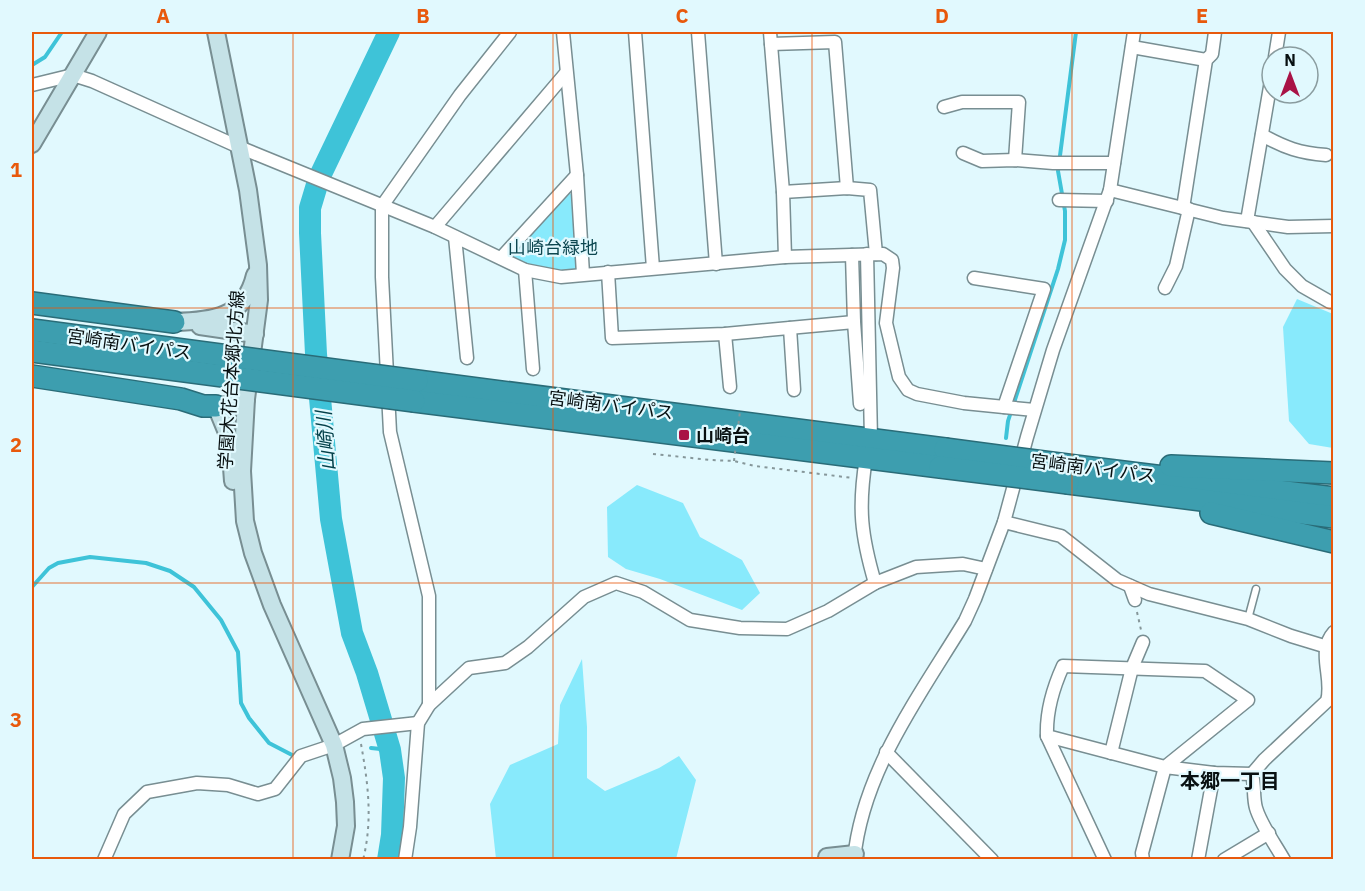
<svg xmlns="http://www.w3.org/2000/svg" width="1365" height="891" font-family="'IBM Plex Sans','Noto Sans JP',sans-serif">
<style>
.green{fill:#88eafc}
.lines{fill:none;stroke-linecap:round;stroke-linejoin:round}
.stream{stroke:#3ec3d8;stroke-width:4}
.river{stroke:#3ec3d8;stroke-width:22}
.lane-casing{stroke:#788e92;stroke-width:9}
.street-casing{stroke:#788e92;stroke-width:15}
.secondary-casing{stroke:#788e92;stroke-width:20}
.highway-casing{stroke:#2a6c78;stroke-width:24}
.path{stroke:#86979a;stroke-width:2;stroke-dasharray:3 4.5;stroke-linecap:butt}
.lane{stroke:#fff;stroke-width:6}
.street{stroke:#fff;stroke-width:12}
.secondary{stroke:#c5e2e7;stroke-width:16}
.highway{stroke:#3d9eaf;stroke-width:21}
.highway-bridge-casing{stroke:#2a6c78;stroke-width:24;stroke-linecap:butt}
.path-bridge{stroke:#86979a;stroke-width:2;stroke-dasharray:3 4.5;stroke-linecap:butt}
.highway-bridge{stroke:#3d9eaf;stroke-width:21}
.grid{fill:none;stroke:#e8590c;stroke-width:1.5;stroke-opacity:0.55}
.poi-dot{fill:#a91346;stroke:#e1f9fe;stroke-width:2}
.labels{text-anchor:middle;dominant-baseline:central;stroke-width:4.5;stroke-linejoin:round;paint-order:stroke}
.park-label{font-size:18px;fill:#0d4750;stroke:#e1f9fe}
.street-label{font-size:18px;fill:#081011;stroke:#e1f9fe}
.poi-label{font-size:18px;font-weight:bold;fill:#081011;stroke:#e1f9fe;text-anchor:start}
.water-label{font-size:20px;font-style:italic;fill:#04414a;stroke:#e1f9fe}
.neighbourhood-label{font-size:20px;font-weight:bold;fill:#081011;stroke:#e1f9fe}
.neatline{fill:none;stroke:#e8590c;stroke-width:2}
.grid-label{font-size:20px;text-anchor:middle;font-weight:bold;fill:#e8590c}
</style>
<rect width="100%" height="100%" fill="#e1f9fe"/>
<g class="green">
<polygon points="569,193 574,196 579,264 572,273 547,272 516,262 513,256 516,251"/>
<polygon points="1297,299 1333,314 1333,448 1309,444 1289,421 1283,327"/>
<polygon points="637,485 683,503 700,537 742,560 760,593 742,610 660,579 626,569 608,557 607,507"/>
<polygon points="582,659 587,727 587,778 605,791 659,768 679,756 696,780 676,859 496,859 490,804 510,765 558,744 560,705"/>
</g>
<g class="lines">
<g class="stream">
<polyline points="32,65 45,57 62,32"/>
<polyline points="1006,438 1008,421 1058,269 1065,240 1065,211 1058,171 1076,32"/>
<polyline points="32,587 49,568 58,563 90,557 146,563 170,571 194,587 221,620 238,652 241,703 249,718 269,743 294,756"/>
<polyline points="371,748 390,750"/>
</g>
<polyline class="river" points="388,860 392,835 394,778 390,750 367,673 352,633 331,519 316,354 310,233 310,208 319,178 389,32"/>
<defs>
<polyline id="lane" points="1248,619 1256,589"/>
<g id="street">
<polyline points="563,32 577,175 583,274"/>
<polyline points="635,32 653,268"/>
<polyline points="698,32 716,264"/>
<polyline points="770,32 783,192 785,257"/>
<polyline points="771,44 835,42 847,188"/>
<polyline points="1132,47 1206,60"/>
<polyline points="1275,57 1279,32"/>
<polyline points="32,85 73,75 92,81 239,147 435,227 525,270 561,277 785,257 883,254 892,260 893,268 886,323 899,377 908,390 917,394 964,403 1034,410"/>
<polyline points="944,107 962,102 1019,102 1015,160"/>
<path d="M1262 135C1285 148 1300 153 1326 155"/>
<polyline points="963,153 982,161 1015,160 1053,163 1114,163"/>
<polyline points="1110,190 1223,218 1288,227 1334,226"/>
<polyline points="783,192 847,188 870,190 876,254"/>
<polyline points="1059,200 1107,201"/>
<polyline points="1183,208 1206,60 1212,54 1215,32"/>
<polyline points="1247,221 1272,75"/>
<polyline points="1253,222 1285,269 1302,286 1330,302"/>
<polyline points="435,227 566,73"/>
<polyline points="455,237 467,358"/>
<polyline points="867,254 871,439"/>
<polyline points="852,255 854,322 860,404"/>
<polyline points="501,258 577,175"/>
<polyline points="525,270 533,369"/>
<polyline points="608,272 612,338 725,334 854,322"/>
<polyline points="974,278 1044,289 1004,407"/>
<polyline points="1165,288 1176,266 1189,209"/>
<polyline points="790,328 794,390"/>
<polyline points="725,334 730,387"/>
<path d="M866 458C858 508 861 535 875 583"/>
<polyline points="1004,522 1061,536 1117,580 1149,594 1248,619 1291,636 1324,646"/>
<polyline points="1130,586 1135,600"/>
<path d="M1063 666 1205 671 1248 700 1165 767 1047 736C1046 711 1053 688 1063 666Z"/>
<polyline points="429,705 429,596 390,432 382,277 382,206 460,95 510,32"/>
<polyline points="1047,736 1105,860"/>
<polyline points="886,752 992,860"/>
<polyline points="1111,753 1132,668 1143,642"/>
<polyline points="104,860 124,814 147,792 197,783 228,785 258,794 275,789 301,756 334,745 363,729 418,723"/>
<polyline points="405,860 410,827 418,723 429,705 469,668 505,663 528,647 584,597 616,583 643,592 690,620 740,628 787,629 828,611 875,583 916,567 963,564 986,569"/>
<path d="M854 860C862 772 920 695 965 621L975 599 1004 522 1027 437 1053 350 1110 190 1134 32"/>
<polyline points="1143,860 1142,853 1165,767 1214,773 1252,774"/>
<polyline points="1198,860 1214,773"/>
<polyline points="1224,860 1269,833"/>
<path d="M1284 860C1275 844 1261 825 1256 808 1253 798 1255 786 1252 774L1264 760 1327 701C1334 678 1316 652 1334 632"/>
</g>
<g id="secondary">
<polyline points="216,32 248,190 258,265 259,300 246,399 242,471 245,521 253,553 272,605 334,745 342,778 345,802 346,826 340,860"/>
<polyline points="32,144 98,32"/>
<path d="M174 322C212 321 245 318 255 275"/>
<polyline points="200,326 255,334"/>
<polyline points="233,481 230,440 216,406 231,405 246,399"/>
<polyline points="827,860 827,857 855,854"/>
</g>
<g id="highway">
<polyline points="32,303 174,322"/>
<polyline points="32,376 181,399 203,406 216,406"/>
<polyline points="417,381 945,449"/>
<polyline points="414,401 940,467"/>
<polyline points="1075,466 1334,498"/>
<polyline points="1171,466 1334,473"/>
<polyline points="1068,483 1334,517"/>
<polyline points="1211,513 1334,542"/>
</g>
</defs>
<use href="#lane" class="lane-casing"/>
<use href="#street" class="street-casing"/>
<use href="#secondary" class="secondary-casing"/>
<use href="#highway" class="highway-casing"/>
<g class="path">
<polyline points="653,454 711,460 734,461 755,466 853,478"/>
<polyline points="1137,612 1141,630"/>
<path d="M361 744C368 783 373 820 363 860"/>
</g>
<use href="#lane" class="lane"/>
<use href="#street" class="street"/>
<use href="#secondary" class="secondary"/>
<use href="#highway" class="highway"/>
<defs>
<g id="highway-bridge">
<polyline points="32,330 417,381"/>
<polyline points="32,351 414,401"/>
<polyline points="945,449 1075,466"/>
<polyline points="940,467 1068,483"/>
</g>
</defs>
<use href="#highway-bridge" class="highway-bridge-casing"/>
<polyline class="path-bridge" points="734,461 740,411"/>
<use href="#highway-bridge" class="highway-bridge"/>
</g>
<path class="grid" d="M293 32V860M553 32V860M812 32V860M1072 32V860M32 308H1334M32 583H1334"/>
<rect class="poi-dot" x="678" y="429" width="12" height="12" rx="3"/>
<g class="labels">
<g class="park-label">
<text x="553" y="247">山崎台緑地</text>
</g>
<g class="street-label">
<text transform="translate(129 344) rotate(8)">宮崎南バイパス</text>
<text transform="translate(231 380) rotate(-86)">学園木花台本郷北方線</text>
<text transform="translate(611 405) rotate(7)">宮崎南バイパス</text>
<text transform="translate(1093 468) rotate(7)">宮崎南バイパス</text>
</g>
<g class="poi-label">
<text x="696" y="435">山崎台</text>
</g>
<g class="water-label">
<text transform="translate(325 441) rotate(-94)">山崎川</text>
</g>
<g class="neighbourhood-label">
<text x="1230" y="780">本郷一丁目</text>
</g>
</g>
<rect width="1365" height="891" fill="none" stroke="#e1f9fe" stroke-width="66"/>
<g transform="translate(1290 75)"><circle r="28" fill="#e1f9fe" stroke="#8a9c9f" stroke-width="1.5"/>
<path d="M0-4.5L10 22L0 15L-10 22Z" fill="#a91346"/>
<text y="-9" font-size="16" font-weight="bold" text-anchor="middle" fill="#081011">N</text>
</g>
<rect x="33" y="33" width="1299" height="825" class="neatline"/>
<g class="grid-label">
<text x="163" y="23">A</text>
<text x="423" y="23">B</text>
<text x="682" y="23">C</text>
<text x="942" y="23">D</text>
<text x="1202" y="23">E</text>
<text x="16" y="177">1</text>
<text x="16" y="452">2</text>
<text x="16" y="727">3</text>
</g>
</svg>
